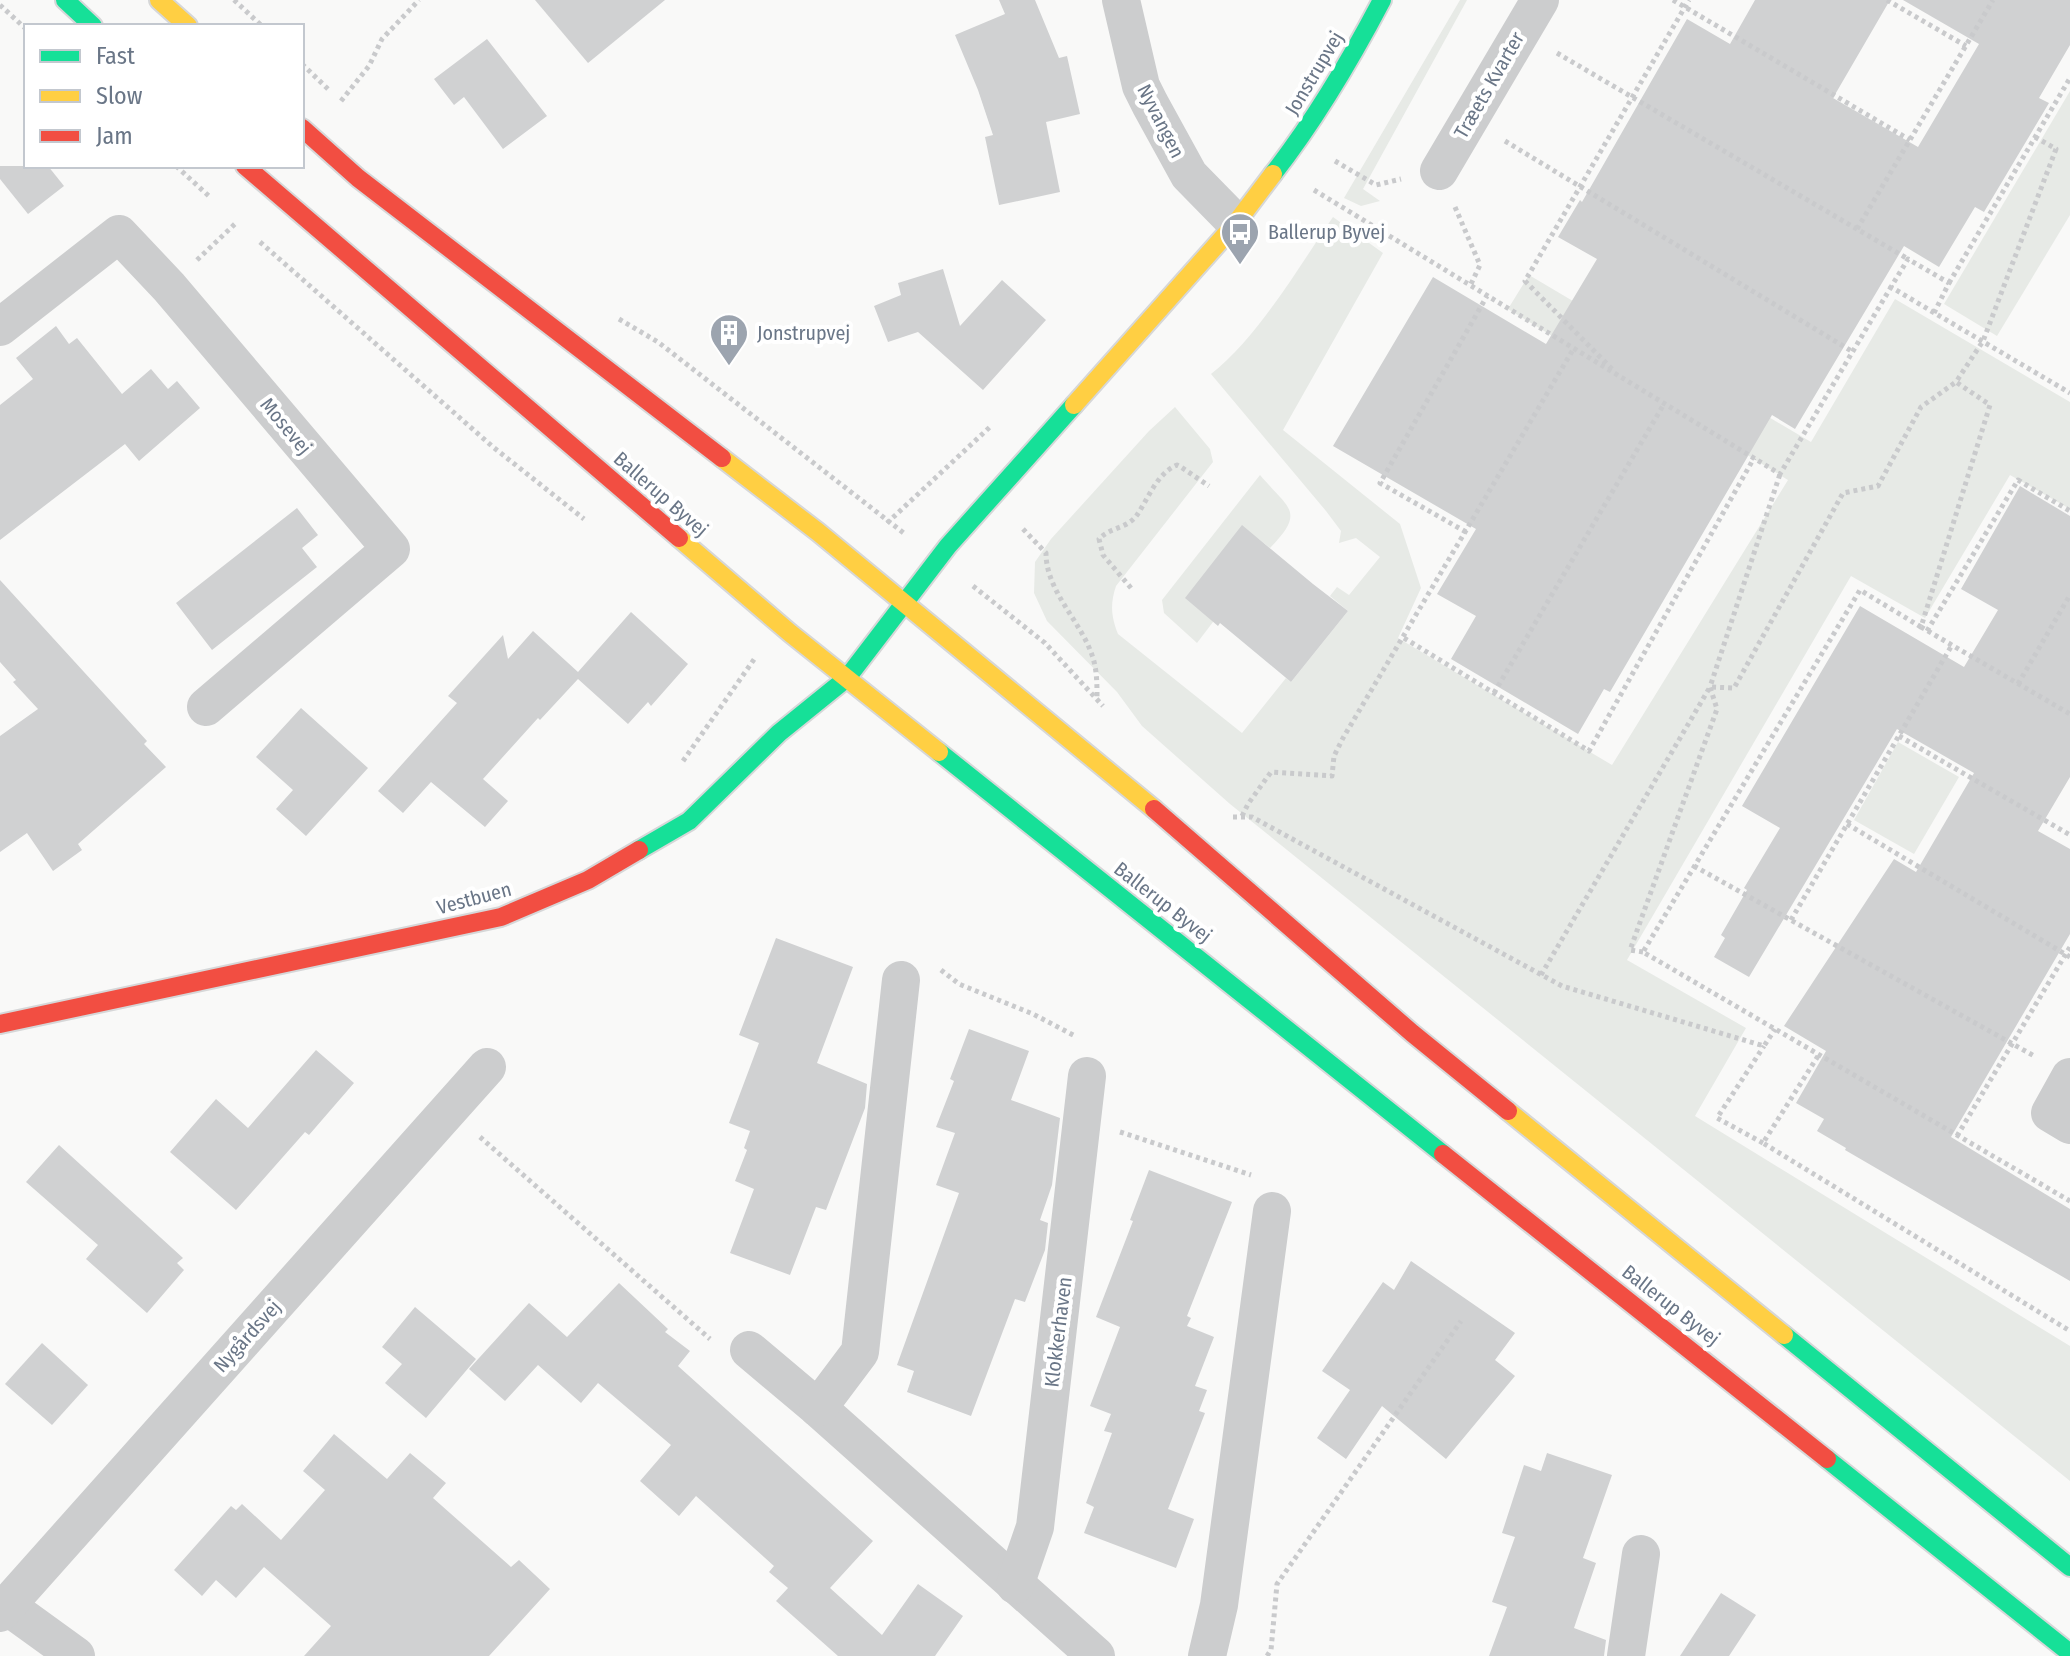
<svg xmlns="http://www.w3.org/2000/svg" width="2070" height="1656" font-family="'Fira Sans Condensed',sans-serif">
<style>
.green{fill:#e7eae6}
.building{fill:#d0d1d2}
.lines{fill:none;stroke-linecap:round;stroke-linejoin:round}
.fast-casing{stroke:#d6d7d8;stroke-width:22}
.slow-casing{stroke:#d6d7d8;stroke-width:22}
.jam-casing{stroke:#d6d7d8;stroke-width:22}
.path{stroke:#c9cacc;stroke-width:5;stroke-dasharray:4 4;stroke-linecap:butt}
.street{stroke:#cccdce;stroke-width:38}
.fast{stroke:#16e098;stroke-width:18}
.slow{stroke:#ffcf43;stroke-width:18}
.jam{stroke:#f24e42;stroke-width:18}
.labels{text-anchor:middle;dominant-baseline:central;stroke-width:8;stroke-linejoin:round;paint-order:stroke}
.street-label{font-size:20px;fill:#6a7687;stroke:#fff}
.poi-label{font-size:20px;fill:#6a7687;stroke:#fff;text-anchor:start}
</style>
<rect width="100%" height="100%" fill="#f9f9f8"/>
<g class="green">
<polygon points="1460,0 1467,0 1363,189 1380,201 1361,206 1344,198"/>
<polygon points="2070,91 2070,215 1997,336 1944,304"/>
<path d="M1333 217 1383 253 1283 430 1400 524 1421 588 1398 638 1612 765 1788 480 1508 309 1529 275 1811 442 1895 299 2070 402V509L2010 475 1925 618 1851 576 1627 960 1746 1028 1695 1116 2070 1346V1481L1230 804 1142 726 1117 692 1047 621 1034 593 1035 562 1051 539 1149 431 1175 407 1210 449 1213 462 1116 586C1110 604 1111 616 1118 634L1242 733 1286 678 1291 682 1348 611 1330 596 1337 587 1349 595 1380 557 1356 538 1339 543 1341 531 1326 511 1211 374C1257 339 1300 265 1333 217Z"/>
<path d="M1260 475C1289 509 1306 511 1270 548L1242 526 1213 622 1197 643 1164 613 1162 600Z"/>
<polygon points="1898,742 1959,777 1914,854 1854,820"/>
</g>
<g class="building">
<polygon points="535,0 665,0 588,63"/>
<polygon points="999,0 1035,0 1059,58 1067,56 1080,114 1046,122 1060,192 999,205 985,137 993,135 978,90 955,35 1005,14"/>
<polygon points="1755,0 1890,0 1833,98 1918,147 1979,44 1903,0 2070,0 2070,45 2039,98 2049,103 1984,212 1975,207 1939,267 1904,246 1795,429 1772,415 1610,692 1604,689 1578,734 1451,659 1476,616 1437,594 1476,529 1333,446 1433,277 1546,344 1597,259 1558,237 1580,200 1582,202 1687,19 1730,44"/>
<polygon points="487,39 547,116 503,149 464,97 454,105 434,79"/>
<polygon points="0,166 48,166 64,186 28,214 0,179"/>
<polygon points="943,269 960,326 1002,280 1046,320 983,390 918,332 888,342 874,306 901,295 898,283"/>
<polygon points="56,326 69,344 77,338 122,394 151,369 168,389 177,381 200,408 139,461 125,444 0,540 0,405 33,379 16,358"/>
<polygon points="2020,486 2070,516 2070,777 2038,831 2070,849 2070,934 1951,1137 2070,1209 2070,1281 1845,1150 1846,1148 1817,1131 1824,1119 1796,1103 1826,1051 1784,1026 1894,859 1916,872 1974,773 1897,729 1749,977 1714,957 1725,938 1721,935 1747,890 1744,888 1780,828 1742,806 1860,606 1964,667 1998,610 1961,589"/>
<polygon points="297,508 318,535 302,548 317,567 212,650 176,603"/>
<polygon points="1242,525 1313,584 1348,611 1291,682 1220,623 1218,626 1185,598"/>
<polygon points="0,580 147,741 144,744 166,767 78,844 82,850 53,871 27,833 0,852 0,736 38,709 13,682 16,680 0,662"/>
<polygon points="631,612 688,664 651,706 648,702 628,724 578,679 540,720 538,718 483,779 508,801 485,827 431,782 403,813 378,791 457,703 448,696 503,635 508,659 533,631 578,672"/>
<polygon points="301,708 368,768 306,836 276,809 293,790 256,757"/>
<polygon points="776,938 853,967 817,1063 867,1084 865,1108 826,1210 816,1207 790,1275 730,1253 754,1189 735,1181 747,1150 744,1148 750,1131 729,1123 759,1043 739,1035"/>
<polygon points="969,1029 1029,1051 1011,1100 1060,1118 1052,1185 1040,1220 1048,1223 1045,1250 1025,1302 1015,1299 971,1416 907,1392 914,1371 897,1365 959,1193 936,1185 955,1133 936,1127 954,1081 950,1079"/>
<polygon points="316,1050 354,1083 309,1135 305,1132 236,1210 170,1152 216,1099 248,1128"/>
<polygon points="59,1145 183,1258 177,1263 184,1270 147,1313 86,1259 98,1245 26,1182"/>
<polygon points="1149,1170 1232,1202 1187,1316 1191,1318 1187,1326 1214,1337 1195,1386 1207,1390 1199,1411 1205,1413 1168,1509 1194,1519 1176,1568 1084,1533 1094,1507 1086,1503 1112,1433 1104,1431 1111,1414 1090,1406 1120,1327 1096,1317 1133,1221 1130,1220"/>
<polygon points="1411,1261 1515,1333 1495,1360 1515,1376 1446,1459 1382,1406 1346,1459 1317,1438 1350,1390 1322,1371 1383,1282 1394,1290"/>
<polygon points="619,1283 668,1329 665,1332 690,1351 678,1366 873,1541 830,1588 882,1635 918,1584 963,1616 935,1656 838,1656 776,1601 788,1588 769,1572 774,1566 696,1496 679,1516 640,1481 671,1445 598,1383 581,1403 538,1365 505,1401 469,1369 529,1303 567,1337"/>
<polygon points="415,1307 476,1359 426,1418 385,1383 402,1364 382,1347"/>
<polygon points="42,1343 88,1385 52,1425 5,1384"/>
<polygon points="334,1434 387,1479 410,1453 446,1483 433,1498 511,1567 519,1560 550,1589 489,1656 304,1656 331,1626 264,1567 236,1598 216,1580 202,1596 174,1570 231,1506 236,1510 242,1504 281,1540 325,1490 303,1471"/>
<polygon points="1547,1453 1612,1475 1583,1558 1596,1563 1574,1628 1606,1640 1604,1656 1489,1656 1507,1607 1492,1602 1515,1537 1502,1533 1524,1465 1541,1471"/>
<polygon points="1721,1593 1756,1615 1729,1656 1680,1656"/>
</g>
<g class="lines">
<defs>
<g id="fast">
<polyline points="65,0 93,26"/>
<path d="M1273 174C1315 120 1350 61 1382 0"/>
<polyline points="939,752 1443,1154"/>
<polyline points="639,850 689,821 779,733 847,678 948,546 1074,405"/>
<polyline points="1784,1335 2070,1567"/>
<polyline points="1827,1459 2070,1653"/>
</g>
<g id="slow">
<polyline points="159,0 188,26"/>
<polyline points="1074,405 1236,223 1273,174"/>
<polyline points="722,458 818,532 1154,809"/>
<polyline points="679,538 790,633 939,752"/>
<polyline points="1508,1111 1784,1335"/>
</g>
<g id="jam">
<polyline points="302,128 358,178 722,458"/>
<polyline points="245,166 679,538"/>
<polyline points="1154,809 1412,1033 1508,1111"/>
<polyline points="0,1024 501,917 588,880 639,850"/>
<polyline points="1443,1154 1827,1459"/>
</g>
</defs>
<use href="#fast" class="fast-casing"/>
<use href="#slow" class="slow-casing"/>
<use href="#jam" class="jam-casing"/>
<g class="path">
<polyline points="234,0 262,26"/>
<polyline points="1673,0 1910,140"/>
<polyline points="1887,0 1966,46"/>
<polyline points="0,5 26,29"/>
<polyline points="1557,53 1908,259"/>
<polyline points="302,64 329,90"/>
<polyline points="341,101 369,66 382,39 419,0"/>
<polyline points="2035,137 2056,149 1983,341 1956,382 1990,405 1921,627 2070,714"/>
<polyline points="1505,141 1853,352"/>
<polyline points="1335,161 1376,185 1401,179"/>
<polyline points="176,166 211,198"/>
<polyline points="1314,190 1780,474 1891,287"/>
<polyline points="1455,207 1480,265 1470,286"/>
<polyline points="1857,229 1993,0"/>
<polyline points="260,242 493,447 584,519"/>
<polyline points="197,260 237,222"/>
<polyline points="1949,283 2070,78"/>
<path d="M1934 313 1949 283 1908 259 1891 287C1951 323 2011 358 2070 393"/>
<polyline points="619,319 658,342 905,534"/>
<polyline points="1612,369 1525,281 1689,0"/>
<polyline points="887,523 991,426"/>
<path d="M1023 529 1046 553C1046 591 1080 620 1092 655 1097 669 1097 683 1097 698"/>
<polyline points="1466,532 1380,483 1487,296"/>
<polyline points="973,586 1045,643 1103,706"/>
<path d="M1131 588 1103 555 1099 539C1110 527 1127 529 1137 515 1148 499 1157 473 1177 465L1181 467 1209 486"/>
<polyline points="1921,627 1860,590 1643,952 2070,1201"/>
<polyline points="1927,631 2018,480 2070,511"/>
<polyline points="1404,638 1589,751 1754,458"/>
<polyline points="2018,684 2070,595"/>
<polyline points="1494,693 1664,404"/>
<polyline points="1899,736 2070,835"/>
<polyline points="683,761 755,658"/>
<polyline points="1242,816 1248,804 1271,772 1332,776 1334,756 1343,738 1574,348"/>
<polyline points="1233,817 1252,817 1562,986 1764,1046 1775,1029"/>
<polyline points="1847,824 2070,957"/>
<polyline points="1694,866 2036,1057"/>
<polyline points="1791,920 1952,645"/>
<polyline points="1643,952 1630,950 1717,709 1710,687 1780,474"/>
<polyline points="941,970 959,984 1033,1014 1075,1036"/>
<polyline points="1541,975 1710,687 1734,688 1843,493 1878,486 1921,407 1956,382"/>
<polyline points="1818,1056 1763,1143 2070,1331"/>
<polyline points="1120,1132 1251,1175"/>
<polyline points="1957,1136 2070,947"/>
<polyline points="480,1137 710,1339"/>
<polyline points="1763,1143 1717,1118 1764,1046"/>
<polyline points="1267,1656 1271,1650 1277,1584 1461,1321"/>
</g>
<g class="street">
<polyline points="1121,0 1141,86 1150,104 1189,175 1236,223"/>
<polyline points="1439,171 1540,0"/>
<polyline points="0,327 119,234 169,287 391,549 206,707"/>
<polyline points="2070,1077 2050,1113 2070,1125"/>
<polyline points="749,1350 818,1408 1096,1656"/>
<polyline points="818,1408 860,1352 901,980"/>
<polyline points="1015,1585 1035,1527 1087,1076"/>
<polyline points="7,1606 76,1656"/>
<polyline points="0,1613 487,1067"/>
<polyline points="1207,1656 1219,1605 1272,1211"/>
<polyline points="1626,1656 1641,1554"/>
</g>
<use href="#fast" class="fast"/>
<use href="#slow" class="slow"/>
<use href="#jam" class="jam"/>
</g>
<defs>
<symbol id="bus-pin" viewBox="-11 -11 22 30"><path d="M0 17L-7.5 6A9.5 9.5 0 1 1 7.5 6Z" fill="#9ca4af" stroke="#fff"/><path d="M-5-6H5V4H4V6H2V4H-2V6H-4V4H-5ZM-3.5-4V0h7V-4ZM-3.5 1.2v1.5H-2V1.2ZM2 1.2v1.5H3.5V1.2Z" fill="#fff"/></symbol>
<symbol id="building-pin" viewBox="-11 -11 22 30"><path d="M0 17L-7.5 6A9.5 9.5 0 1 1 7.5 6Z" fill="#9ca4af" stroke="#fff"/><path d="M-4-6H4V6H1V3H-1V6H-4ZM-2.5-4.3h1.7v1.8h-1.7ZM.8-4.3h1.7v1.8H.8ZM-2.5-1h1.7V.8h-1.7ZM.8-1h1.7V.8H.8Z" fill="#fff"/></symbol>
</defs>
<g fill-rule="evenodd">
<use href="#bus-pin" x="1218" y="210" width="44" height="60"/>
<use href="#building-pin" x="707" y="311" width="44" height="60"/>
</g>
<g class="labels">
<g class="street-label">
<text transform="translate(1314 73) rotate(-59)">Jonstrupvej</text>
<text transform="translate(1489 85) rotate(-60)">Træets Kvarter</text>
<text transform="translate(1161 121) rotate(63)">Nyvangen</text>
<text transform="translate(286 426) rotate(50)">Mosevej</text>
<text transform="translate(661 494) rotate(41)">Ballerup Byvej</text>
<text transform="translate(474 898) rotate(-15)">Vestbuen</text>
<text transform="translate(1163 902) rotate(38)">Ballerup Byvej</text>
<text transform="translate(1671 1305) rotate(38)">Ballerup Byvej</text>
<text transform="translate(1058 1332) rotate(-83)">Klokkerhaven</text>
<text transform="translate(247 1336) rotate(-48)">Nygårdsvej</text>
</g>
<g class="poi-label">
<text x="1268" y="232">Ballerup Byvej</text>
<text x="757" y="333">Jonstrupvej</text>
</g>
</g>
<rect x="24" y="24" width="280" height="144" fill="#ffffff" stroke="#c3c8cf" stroke-width="2"/>
<rect x="40" y="50" width="40" height="12" fill="#16e098" stroke="#c3c8cf" stroke-width="2"/>
<text x="96" y="64" font-size="24" fill="#6a7687">Fast</text>
<rect x="40" y="90" width="40" height="12" fill="#ffcf43" stroke="#c3c8cf" stroke-width="2"/>
<text x="96" y="104" font-size="24" fill="#6a7687">Slow</text>
<rect x="40" y="130" width="40" height="12" fill="#f24e42" stroke="#c3c8cf" stroke-width="2"/>
<text x="96" y="144" font-size="24" fill="#6a7687">Jam</text>
</svg>
